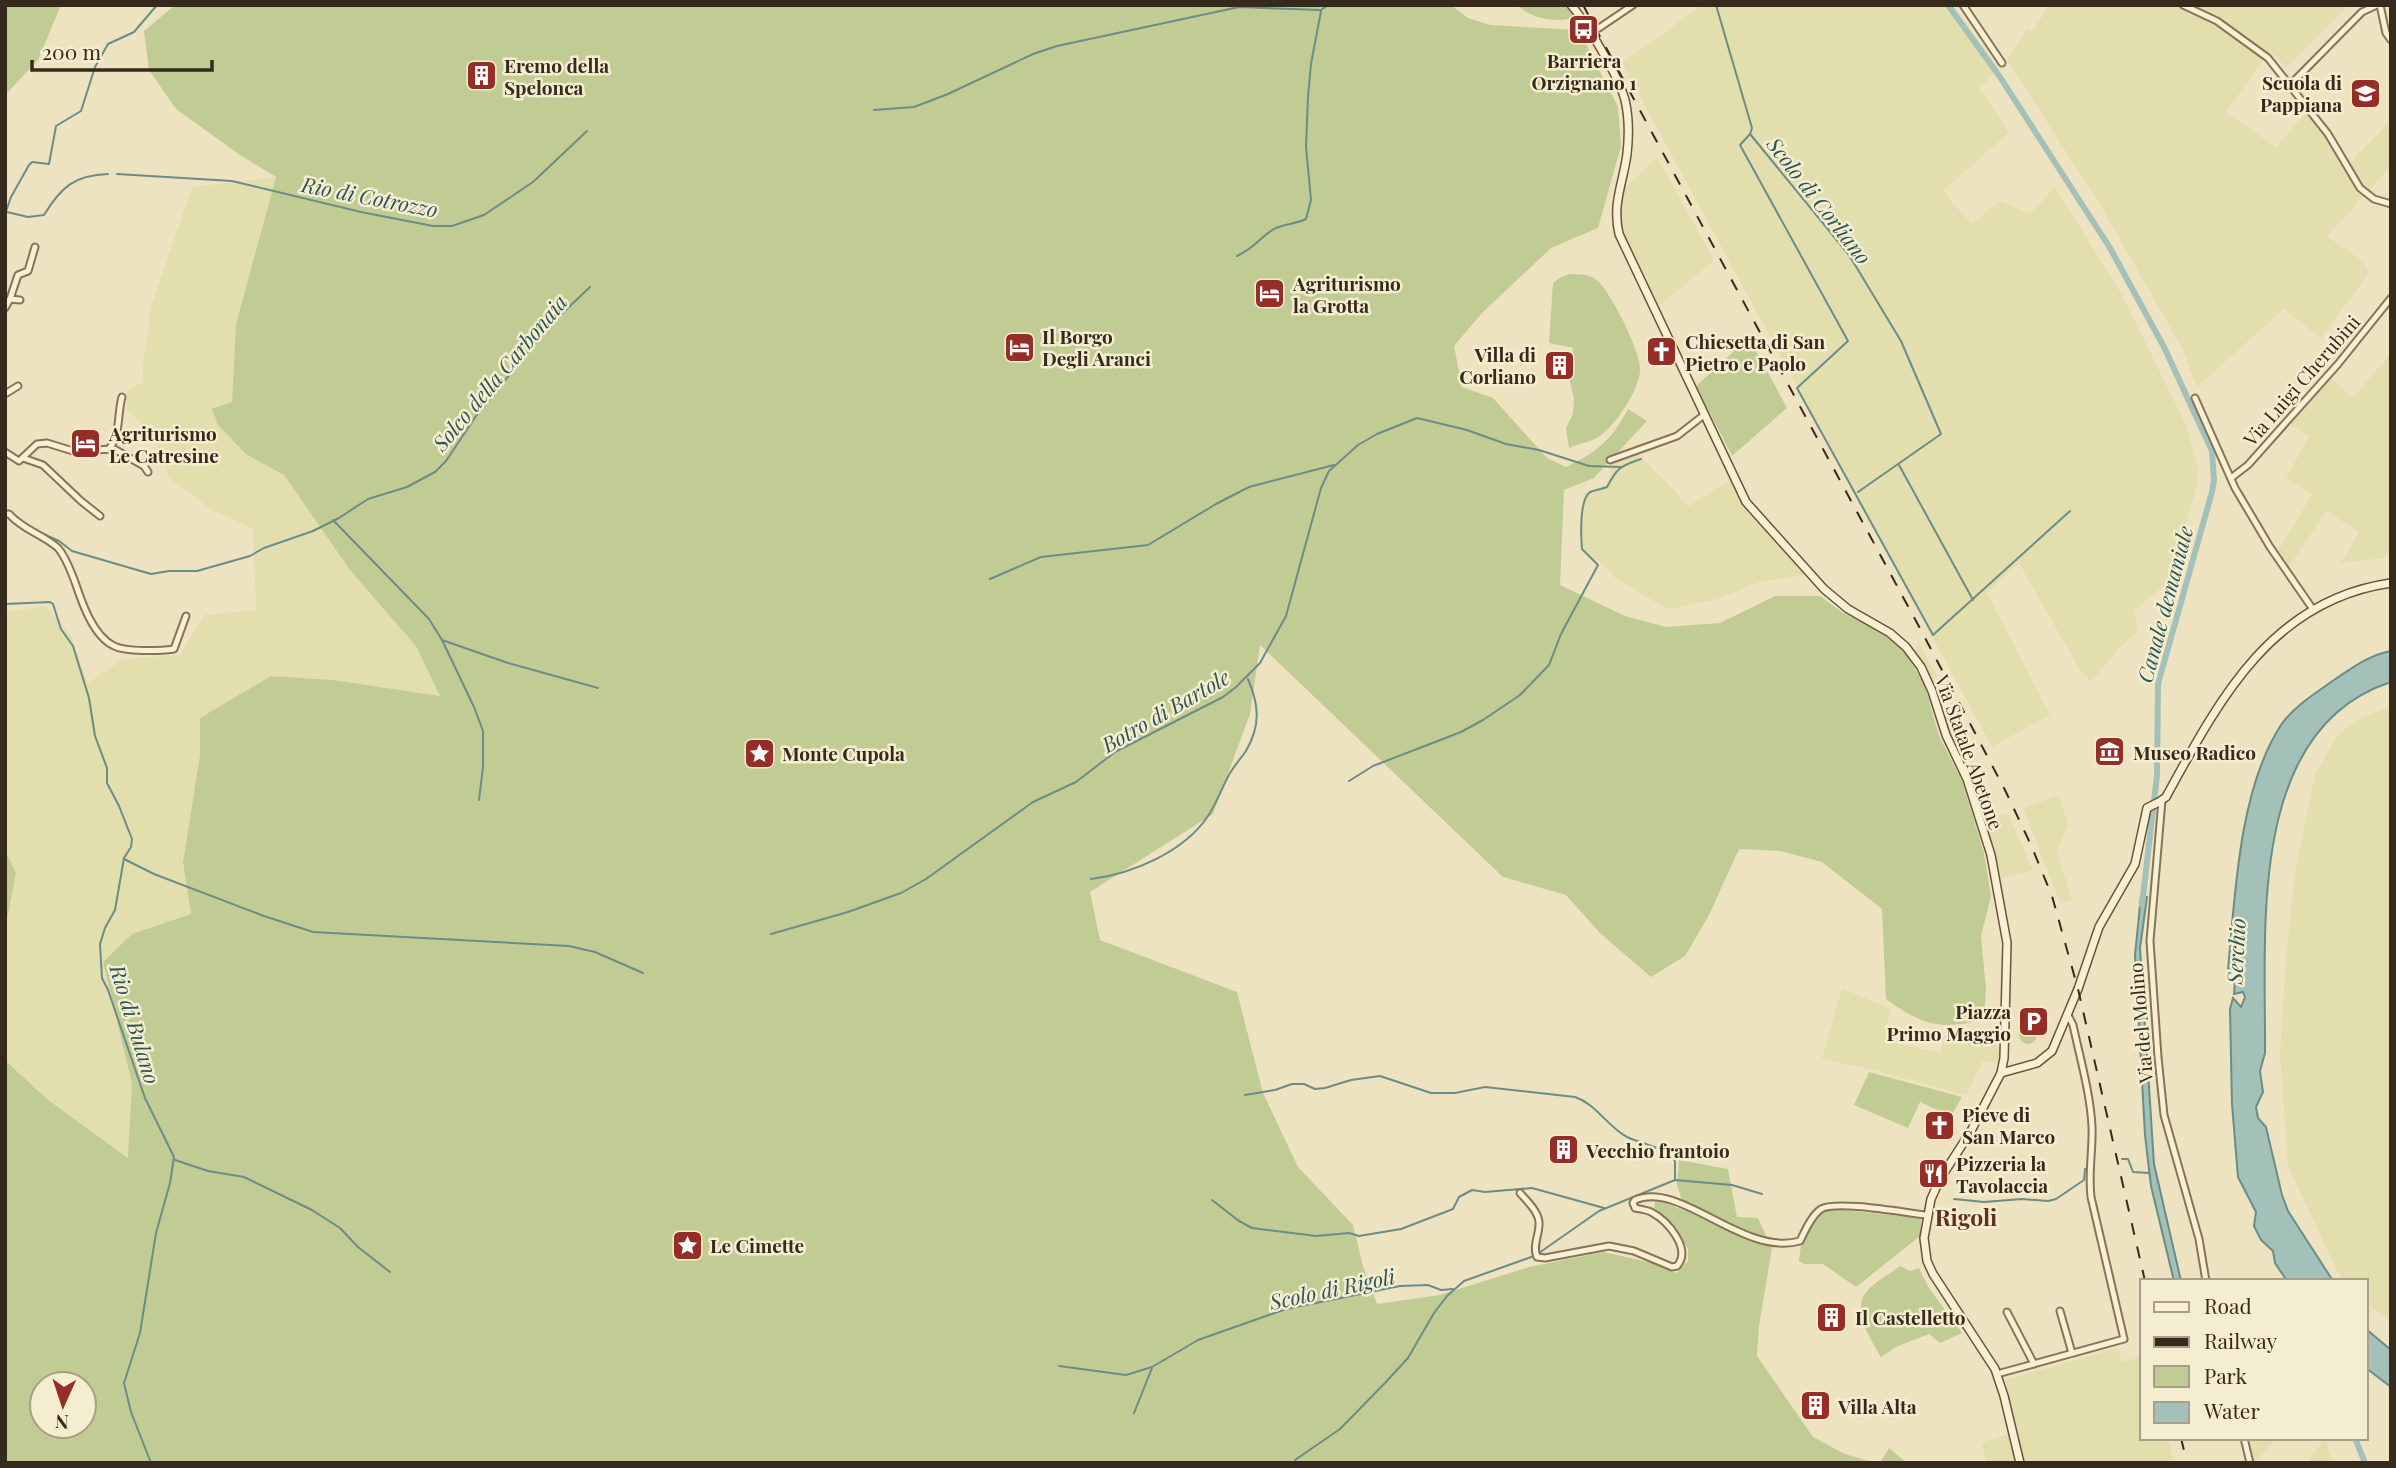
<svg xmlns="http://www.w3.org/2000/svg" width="2396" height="1468" font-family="'Playfair Display',serif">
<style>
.farmland{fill:#e3dead}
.green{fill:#c1cc94;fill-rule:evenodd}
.water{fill:#a3c0b9;stroke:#6a8d87;stroke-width:2}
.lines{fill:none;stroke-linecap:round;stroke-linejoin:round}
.stream{stroke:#6a8d87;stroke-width:2}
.canal{stroke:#a3c0b9;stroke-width:6}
.street-casing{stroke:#877458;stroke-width:9}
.secondary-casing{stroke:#68553b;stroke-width:10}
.street{stroke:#f9f0d3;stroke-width:5}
.secondary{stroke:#f9f0d3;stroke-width:7}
.rail{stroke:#362a1c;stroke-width:2;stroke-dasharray:12 12;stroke-linecap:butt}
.labels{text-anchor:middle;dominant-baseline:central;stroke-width:5;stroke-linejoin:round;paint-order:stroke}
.poi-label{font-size:19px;font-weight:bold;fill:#362a1c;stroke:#f5edcf;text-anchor:start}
.street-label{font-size:19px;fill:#362a1c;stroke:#f5edcf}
.water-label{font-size:21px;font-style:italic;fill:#2b5656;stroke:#f5edcf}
.quarter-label{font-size:23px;font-weight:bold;fill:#632f1c;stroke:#f5edcf}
</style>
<rect width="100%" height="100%" fill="#eee3c0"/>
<g class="farmland">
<polygon points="1702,5 1953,5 1999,69 1979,88 2009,132 1943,191 1971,224 2000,201 2029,213 2037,207 2055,187 2122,295 2185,423 2198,466 2197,485 2171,580 2134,610 2138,631 2116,652 2091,682 2081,672 2019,563 1987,593 2050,715 1992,747 1622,63"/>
<polygon points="2049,5 2349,5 2286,67 2270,51 2226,112 2276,147 2311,107 2351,162 2391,120 2391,166 2327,236 2364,262 2369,273 2321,338 2284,309 2197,387 2182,348 2161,311 2101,206 2007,60 2027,28 2033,31"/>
<polygon points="1657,157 1714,260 1659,306 1624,238 1619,211 1623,190"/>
<polygon points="276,177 236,324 232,402 212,409 247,455 284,475 350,570 417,646 441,696 333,680 271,676 200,718 200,755 183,862 191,914 132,934 103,962 132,1084 129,1158 47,1099 5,1059 5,931 16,873 5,850 5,612 46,606 71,636 88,683 123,659 180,655 204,615 256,610 253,529 211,509 169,478 152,433 127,410 127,391 143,382 143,366 151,307 192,187"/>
<polygon points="2391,353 2391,549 2385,558 2341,563 2359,532 2326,511 2288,568 2278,551 2312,495 2286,478 2309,436 2288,423 2330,378 2353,398"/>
<polygon points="1638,454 1689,506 1731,479 1742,503 1750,515 1805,575 1756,583 1718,599 1671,609 1662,606 1615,578 1606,566 1593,559 1581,546 1581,509 1584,494 1607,484 1613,462"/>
<polygon points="1919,643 1937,677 1931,680 1915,650"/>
<polygon points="1954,702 1972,743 1958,750 1944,719 1948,717 1944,708"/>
<polygon points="2391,707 2391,1321 2366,1303 2366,1281 2342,1281 2288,1166 2280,1053 2286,958 2295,872 2315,775 2339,733 2361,718"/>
<polygon points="2059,795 2068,824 2057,852 2072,900 2060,903 2023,808"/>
<polygon points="2008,813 2033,870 2001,879 1996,854 1984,820"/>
<polygon points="1842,988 1891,1009 1886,1026 1903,1031 1899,1044 1941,1053 1944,1035 1982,1043 2000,1047 1997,1064 1983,1061 1966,1095 1869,1069 1822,1059"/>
<polygon points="2118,1348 2121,1362 2142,1357 2142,1438 2168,1438 2174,1463 2025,1463 2005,1380"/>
<polygon points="2008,1434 2015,1463 1987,1463 1981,1443"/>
<polygon points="2249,1438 2276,1438 2255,1463"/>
<polygon points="2325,1438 2333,1463 2307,1463"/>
</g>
<g class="green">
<polygon points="5,5 61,5 38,60 5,95"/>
<path d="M175 5H1451L1468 18 1490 25 1579 30 1618 107 1621 146 1598 228 1551 248 1482 313 1454 346 1462 387 1493 398 1547 458 1566 467C1597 452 1612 440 1628 409L1647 421 1594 478 1564 490 1560 585 1625 616 1666 627 1720 623 1775 596H1820L1843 613 1879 630 1900 646 1924 682 1939 736 1962 781 1984 853 1991 896 1981 936 1986 989 1984 1019C1942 1031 1921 1025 1886 999L1882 909 1822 862 1780 851 1739 849 1708 917 1685 956 1651 977 1600 933 1566 895 1503 877 1260 645 1250 714 1213 814 1090 892 1100 940 1237 992 1263 1093 1298 1167 1353 1225 1363 1266 1377 1304 1440 1295 1529 1267 1604 1252 1652 1263 1676 1273 1688 1261V1249L1672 1224 1654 1208 1656 1199 1685 1211 1677 1184 1679 1160 1728 1169 1737 1217 1758 1218 1772 1248 1759 1326 1757 1356 1813 1437 1845 1454 1876 1463H5V1060L47 1099 128 1158 132 1084 103 962 132 934 191 914 183 862 200 755V718L271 676 333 680 440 696 416 646 350 570 284 475 247 455 218 425 212 409 232 402 236 324 276 177 240 155 176 109 149 70 144 31ZM42 1384H84V1426H42Z"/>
<path d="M1516 5H1564L1576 18C1552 22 1536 20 1516 5Z"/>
<path d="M1570 274C1582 274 1592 274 1600 283 1613 298 1642 353 1640 372 1638 392 1613 430 1595 439 1587 443 1577 444 1569 448L1566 428 1573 414 1574 398 1570 382 1573 348 1549 343 1553 283 1561 277Z"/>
<polygon points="1749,337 1787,408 1732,456 1696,386"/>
<polygon points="5,850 16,873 5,931"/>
<circle cx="2028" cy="1035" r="9"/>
<polygon points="1869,1072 1962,1097 1951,1116 1920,1102 1908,1128 1854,1105"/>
<polygon points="1832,1209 1921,1218 1920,1236 1856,1287 1823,1264 1805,1264 1799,1261 1801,1244 1818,1214"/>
<path d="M1900 1266 1910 1271 1919 1268 1929 1288 1962 1333 1940 1343 1929 1334 1896 1347 1881 1357C1871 1339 1850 1309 1868 1290 1876 1281 1890 1274 1900 1266Z"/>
<polygon points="1889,1448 1907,1463 1880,1463"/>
</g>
<g class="water">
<path d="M2391 651V682C2246 729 2266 931 2265 1053L2260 1071 2263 1092 2256 1107 2258 1118 2266 1127 2282 1195 2288 1211 2333 1281H2287L2275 1263 2273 1251 2261 1240 2254 1226 2256 1212 2238 1177 2232 1104 2230 1009 2233 998 2241 1007 2245 997 2243 992 2234 994 2235 980 2228 970C2235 895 2239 789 2281 725 2293 707 2317 692 2334 680 2352 668 2369 655 2391 651Z"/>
<polygon points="2141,896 2147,897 2140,948 2154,1164 2181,1281 2174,1281 2151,1186 2145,1135 2135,955"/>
<polygon points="2366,1329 2391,1350 2391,1387 2366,1368"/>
</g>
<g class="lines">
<g class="stream">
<polyline points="1716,5 1752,128 1750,134 1849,255 1901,341 1941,434 1858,492"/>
<polyline points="874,110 914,107 948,94 1033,54 1057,46 1239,7 1321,10 1328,5"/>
<polyline points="1750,134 1740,145 1848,341 1797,388 1933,635 2070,511"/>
<polyline points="117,174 232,181 361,212 433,226 452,226 484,215 533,182 587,131"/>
<path d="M7 212 28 217 44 215C61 187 75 175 108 174"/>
<polyline points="5,214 11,197 29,165 32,162 49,164 56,126 81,111 95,67 108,44 134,32 157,5"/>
<path d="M1237 256C1255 248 1259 238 1274 229 1283 224 1296 224 1306 219L1311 200 1306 147 1308 96 1311 64 1321 11"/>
<polyline points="1899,465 1973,600"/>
<polyline points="333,520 429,619 442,640 474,707 483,731 483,767 479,800"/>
<polyline points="41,533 59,541 72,551 151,574 169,571 197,571 250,556 264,548 313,531 339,518 368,499 407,487 435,472 446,461 476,416 550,325 590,287"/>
<polyline points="990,579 1041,557 1148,545 1216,504 1249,487 1334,465"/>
<polyline points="5,604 50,602 53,604 61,629 73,646 89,698 95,736 107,768 107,783 119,806 132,839 131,847 124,858 115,910 105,928 100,944 102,978 108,990 145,1098 174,1157 170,1183 156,1233 140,1333 124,1383 131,1412 151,1463"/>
<polyline points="442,640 508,663 598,688"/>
<path d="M1349 781 1373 766 1461 732 1483 720 1520 695 1549 665 1561 634 1598 565 1582 549C1581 537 1579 500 1590 492 1595 490 1602 489 1607 487 1617 468 1620 466 1641 459"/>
<polyline points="124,859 154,874 264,916 313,932 569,946 595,952 643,973"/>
<path d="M1091 879C1132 874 1184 852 1208 816 1217 803 1222 787 1230 773 1235 765 1241 758 1246 751 1261 725 1259 705 1248 679"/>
<polyline points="771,934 848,912 901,893 926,879 1033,802 1076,782 1115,752 1223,697 1236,687 1260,663 1286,616 1321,488 1329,471 1358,445 1377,434 1417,418 1467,430 1506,444 1539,450 1589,466 1621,467"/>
<path d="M1245 1095 1275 1090 1292 1084H1304L1315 1089 1325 1088 1351 1080 1380 1076 1431 1093H1455L1485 1087 1575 1097C1596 1104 1607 1126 1627 1137 1642 1144 1665 1147 1675 1161V1179"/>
<polyline points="2122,1159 2128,1159 2133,1172 2149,1173"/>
<polyline points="175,1160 208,1171 244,1177 312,1210 340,1228 358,1247 390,1272"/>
<polyline points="1954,1199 1984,1202 2022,1199 2048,1201 2056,1199 2084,1180 2085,1169"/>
<polyline points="1212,1200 1239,1221 1252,1228 1316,1236 1349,1233 1359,1236 1401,1229 1453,1209 1459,1197 1472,1190 1485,1192 1532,1188 1604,1208"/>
<polyline points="1539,1253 1599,1211 1675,1180 1732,1185 1762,1194"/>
<polyline points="1059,1366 1126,1375 1152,1367 1198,1340 1286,1309 1400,1286 1428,1285 1441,1290 1453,1289"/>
<polyline points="1134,1413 1152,1368"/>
<polyline points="1295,1460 1340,1429 1385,1383 1408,1358 1434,1313 1447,1296 1464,1281 1534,1256"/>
</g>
<g class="canal">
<polyline points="1948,5 2000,77 2110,248 2164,347 2212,451 2214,480 2212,492 2158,684 2157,775 2142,905"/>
<polyline points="2355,1438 2365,1463"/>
</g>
<defs>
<g id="street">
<polyline points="1963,5 2002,63"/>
<polyline points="2183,5 2217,21 2268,58 2328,134 2360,188 2374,199 2391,204"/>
<polyline points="2380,5 2386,33 2391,40"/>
<polyline points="1599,28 1633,5"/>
<polyline points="2290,85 2362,12 2377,5"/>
<polyline points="10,299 18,275 28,271 35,247"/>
<polyline points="5,308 10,299 20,300"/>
<polyline points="5,394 18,386"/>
<polyline points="2195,398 2235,488 2270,547 2312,608"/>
<path d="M109 449C121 434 117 415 122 397"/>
<polyline points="5,452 19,461 37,444 47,443 73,451 114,449 144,466 148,472"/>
<polyline points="23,458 43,465 81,501 100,516"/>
<polyline points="1610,460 1677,436 1704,415"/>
<polyline points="2231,478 2248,465 2338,364 2391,298"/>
<path d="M5 514H9C23 530 44 535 58 548 66 557 71 572 75 582 82 603 93 636 114 646 126 652 160 651 174 649L186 616"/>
<polyline points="2162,800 2150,941 2158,1057 2164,1115 2199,1239 2206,1281"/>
<path d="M1520 1193C1527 1201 1538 1211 1539 1222 1540 1234 1532 1245 1537 1257L1545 1258 1609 1246 1634 1251 1672 1267 1677 1266C1692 1249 1668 1221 1651 1212 1647 1210 1640 1209 1635 1208L1633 1203 1635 1200C1680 1180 1743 1257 1800 1241 1805 1231 1811 1216 1821 1209 1836 1200 1906 1213 1926 1215"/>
<polyline points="2060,1311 2072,1353"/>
<polyline points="2007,1312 2034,1364"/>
<path d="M1997 1374 2124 1339 2091 1197C2088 1173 2093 1150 2092 1126 2090 1092 2080 1058 2073 1025L2068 1015"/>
<polyline points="2244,1438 2250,1463"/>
</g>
<g id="secondary">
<path d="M1571 5C1587 23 1619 77 1625 100 1629 117 1629 136 1627 154 1623 184 1612 203 1619 234L1746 502 1824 589 1848 609 1890 633 1906 647 1921 667 1932 691 1946 735 1967 779 1991 855 2007 943 2004 1058 2001 1073 1971 1131 1940 1179 1931 1199 1924 1238 1927 1261 1933 1274 1995 1369 2004 1396 2020 1463"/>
<path d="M2001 1073 2037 1063 2052 1051 2078 989 2099 927 2135 864 2147 808 2159 802 2166 797C2219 700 2271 600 2391 583"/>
</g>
</defs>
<use href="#street" class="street-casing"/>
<use href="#secondary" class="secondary-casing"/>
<use href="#street" class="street"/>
<use href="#secondary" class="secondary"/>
<g class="rail">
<polyline points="1583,5 1923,634 2005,790 2031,845 2052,896 2078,989 2145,1281"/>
<polyline points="2181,1438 2187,1463"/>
</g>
</g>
<defs>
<symbol id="bus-square" viewBox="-11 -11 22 22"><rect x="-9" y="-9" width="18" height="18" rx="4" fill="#962e28" stroke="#f5edcf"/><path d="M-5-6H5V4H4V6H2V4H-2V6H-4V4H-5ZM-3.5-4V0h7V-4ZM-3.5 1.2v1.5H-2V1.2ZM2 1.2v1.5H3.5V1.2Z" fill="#fff"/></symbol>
<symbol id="building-square" viewBox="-11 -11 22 22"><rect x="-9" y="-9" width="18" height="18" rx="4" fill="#962e28" stroke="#f5edcf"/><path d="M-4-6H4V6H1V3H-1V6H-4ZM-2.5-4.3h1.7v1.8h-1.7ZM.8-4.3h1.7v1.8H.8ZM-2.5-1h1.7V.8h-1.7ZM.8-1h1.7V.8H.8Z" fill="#fff"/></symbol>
<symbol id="school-square" viewBox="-11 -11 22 22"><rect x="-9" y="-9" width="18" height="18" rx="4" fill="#962e28" stroke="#f5edcf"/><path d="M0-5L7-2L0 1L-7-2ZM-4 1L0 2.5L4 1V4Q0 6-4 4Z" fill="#fff"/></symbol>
<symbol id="hotel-square" viewBox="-11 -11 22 22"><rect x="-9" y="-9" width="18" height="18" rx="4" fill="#962e28" stroke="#f5edcf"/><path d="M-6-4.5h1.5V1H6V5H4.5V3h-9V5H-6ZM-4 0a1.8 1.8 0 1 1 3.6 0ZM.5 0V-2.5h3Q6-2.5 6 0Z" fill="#fff"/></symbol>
<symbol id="church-square" viewBox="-11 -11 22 22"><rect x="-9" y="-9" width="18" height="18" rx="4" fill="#962e28" stroke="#f5edcf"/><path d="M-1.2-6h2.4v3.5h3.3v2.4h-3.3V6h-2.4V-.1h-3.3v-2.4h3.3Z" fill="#fff"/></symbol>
<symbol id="museum-square" viewBox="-11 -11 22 22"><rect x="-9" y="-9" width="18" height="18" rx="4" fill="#962e28" stroke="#f5edcf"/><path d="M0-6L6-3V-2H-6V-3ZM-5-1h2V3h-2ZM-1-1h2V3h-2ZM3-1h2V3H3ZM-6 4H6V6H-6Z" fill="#fff"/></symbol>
<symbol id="sight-square" viewBox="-11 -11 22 22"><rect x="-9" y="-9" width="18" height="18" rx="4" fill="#962e28" stroke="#f5edcf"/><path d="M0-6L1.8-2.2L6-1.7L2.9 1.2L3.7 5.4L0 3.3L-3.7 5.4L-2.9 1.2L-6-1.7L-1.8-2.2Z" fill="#fff"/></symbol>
<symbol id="parking-square" viewBox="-11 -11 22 22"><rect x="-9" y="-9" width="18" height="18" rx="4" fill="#962e28" stroke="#f5edcf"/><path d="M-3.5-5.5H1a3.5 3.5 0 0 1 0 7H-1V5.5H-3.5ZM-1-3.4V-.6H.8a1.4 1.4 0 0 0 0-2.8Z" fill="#fff"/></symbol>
<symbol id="restaurant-square" viewBox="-11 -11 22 22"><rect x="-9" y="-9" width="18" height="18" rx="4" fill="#962e28" stroke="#f5edcf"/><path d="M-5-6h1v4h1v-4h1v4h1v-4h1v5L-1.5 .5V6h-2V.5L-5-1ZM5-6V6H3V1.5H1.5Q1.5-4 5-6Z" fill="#fff"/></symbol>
</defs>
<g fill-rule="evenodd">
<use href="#bus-square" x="1566" y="12" width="35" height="35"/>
<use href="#building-square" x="464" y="58" width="35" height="35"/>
<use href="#school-square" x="2348" y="76" width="35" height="35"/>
<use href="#hotel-square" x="1252" y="276" width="35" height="35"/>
<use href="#hotel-square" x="1002" y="330" width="35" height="35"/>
<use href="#church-square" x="1644" y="334" width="35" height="35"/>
<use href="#building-square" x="1542" y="348" width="35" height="35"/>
<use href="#hotel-square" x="68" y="426" width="35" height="35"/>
<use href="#museum-square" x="2092" y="734" width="35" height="35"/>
<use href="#sight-square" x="742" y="736" width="35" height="35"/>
<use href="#parking-square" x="2016" y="1004" width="35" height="35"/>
<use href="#church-square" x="1922" y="1108" width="35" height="35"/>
<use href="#building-square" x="1546" y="1132" width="35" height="35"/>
<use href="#restaurant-square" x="1916" y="1156" width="35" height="35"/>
<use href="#sight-square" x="670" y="1228" width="35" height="35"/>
<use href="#building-square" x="1814" y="1300" width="35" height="35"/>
<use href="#building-square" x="1798" y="1388" width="35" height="35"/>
</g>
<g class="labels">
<g class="poi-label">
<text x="1584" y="60" text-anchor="middle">Barriera<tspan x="1584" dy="22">Orzignano 1</tspan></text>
<text x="504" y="65">Eremo della<tspan x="504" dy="22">Spelonca</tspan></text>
<text x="2342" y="82" text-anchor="end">Scuola di<tspan x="2342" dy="22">Pappiana</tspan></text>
<text x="1293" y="283">Agriturismo<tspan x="1293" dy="22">la Grotta</tspan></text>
<text x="1042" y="336">Il Borgo<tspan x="1042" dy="22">Degli Aranci</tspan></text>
<text x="1685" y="341">Chiesetta di San<tspan x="1685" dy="22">Pietro e Paolo</tspan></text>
<text x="1536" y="354" text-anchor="end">Villa di<tspan x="1536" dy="22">Corliano</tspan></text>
<text x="109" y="433">Agriturismo<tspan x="109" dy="22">Le Catresine</tspan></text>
<text x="2133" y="752">Museo Radico</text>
<text x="782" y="753">Monte Cupola</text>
<text x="2011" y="1011" text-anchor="end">Piazza<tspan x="2011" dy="22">Primo Maggio</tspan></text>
<text x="1962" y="1114">Pieve di<tspan x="1962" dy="22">San Marco</tspan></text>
<text x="1586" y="1150">Vecchio frantoio</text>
<text x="1956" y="1163">Pizzeria la<tspan x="1956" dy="22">Tavolaccia</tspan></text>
<text x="710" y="1245">Le Cimette</text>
<text x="1855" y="1317">Il Castelletto</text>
<text x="1838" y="1406">Villa Alta</text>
</g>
<g class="street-label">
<text transform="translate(2301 380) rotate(-49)">Via Luigi Cherubini</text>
<text transform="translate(1970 752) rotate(70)">Via Statale Abetone</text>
<text transform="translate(2140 1023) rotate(-95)">Via del Molino</text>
</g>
<g class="water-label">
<text transform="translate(370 196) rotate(11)">Rio di Cotrozzo</text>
<text transform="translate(1820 200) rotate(52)">Scolo di Corliano</text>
<text transform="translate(499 372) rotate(-50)">Solco della Carbonaia</text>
<text transform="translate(2164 604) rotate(-75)">Canale demaniale</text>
<text transform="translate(1165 710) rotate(-30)">Botro di Bartole</text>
<text transform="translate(2235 951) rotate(-87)">Serchio</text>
<text transform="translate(136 1024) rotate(73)">Rio di Bulano</text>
<text transform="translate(1332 1288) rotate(-12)">Scolo di Rigoli</text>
</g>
<g class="quarter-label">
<text x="1966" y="1216">Rigoli</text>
</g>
</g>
<rect width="2396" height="1468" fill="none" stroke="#362a1c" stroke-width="14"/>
<rect x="2140" y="1279" width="228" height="161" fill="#f5edcf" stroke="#a99f87" stroke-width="2"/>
<rect x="2154" y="1302" width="35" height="10" fill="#f9f0d3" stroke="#a99f87" stroke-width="2"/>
<text x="2204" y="1314" font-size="21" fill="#362a1c">Road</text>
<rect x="2154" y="1337" width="35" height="10" fill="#362a1c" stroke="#a99f87" stroke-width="2"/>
<text x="2204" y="1349" font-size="21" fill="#362a1c">Railway</text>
<rect x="2154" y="1366" width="35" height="21" fill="#c1cc94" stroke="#a99f87" stroke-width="2"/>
<text x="2204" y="1384" font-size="21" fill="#362a1c">Park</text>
<rect x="2154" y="1402" width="35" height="21" fill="#a3c0b9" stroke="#a99f87" stroke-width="2"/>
<text x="2204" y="1419" font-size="21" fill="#362a1c">Water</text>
<g transform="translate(63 1405) rotate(183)"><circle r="33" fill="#f5edcf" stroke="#a99f87" stroke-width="2"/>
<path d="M0-5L12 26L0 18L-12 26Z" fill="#962e28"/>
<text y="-10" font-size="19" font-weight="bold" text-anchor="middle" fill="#362a1c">N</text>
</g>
<path d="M32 60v10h180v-10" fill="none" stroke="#362a1c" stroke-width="3.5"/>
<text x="42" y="60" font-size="21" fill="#362a1c" stroke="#f5edcf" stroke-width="5" paint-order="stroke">200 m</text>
</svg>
